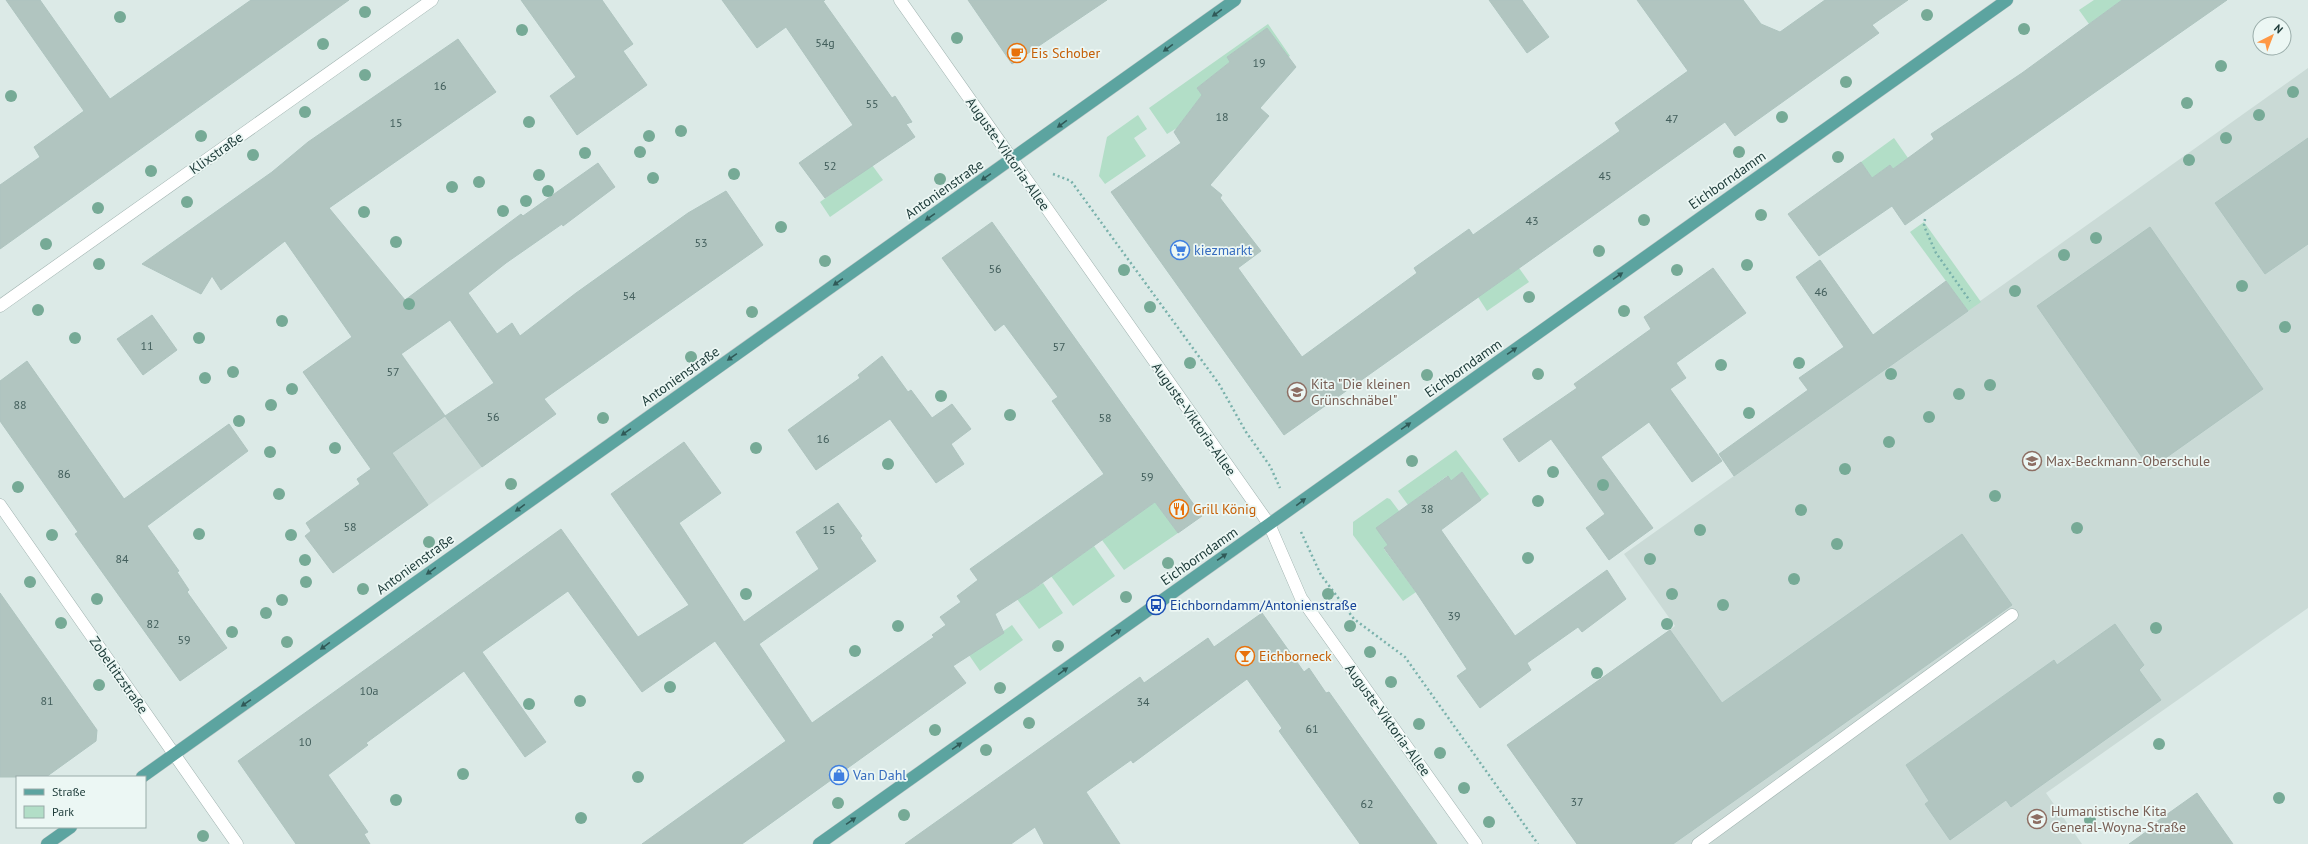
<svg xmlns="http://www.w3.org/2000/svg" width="2308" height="844" font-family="'PT Sans',sans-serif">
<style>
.built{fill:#cadad6}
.green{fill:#b2dec7}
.building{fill:#b1c5c0;stroke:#aec4bf;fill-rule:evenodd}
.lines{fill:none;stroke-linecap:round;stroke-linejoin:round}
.minor-casing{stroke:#9fb2af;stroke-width:13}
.major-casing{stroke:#bbc4c4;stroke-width:13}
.path{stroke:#79b1ab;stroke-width:2.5;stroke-dasharray:2 3;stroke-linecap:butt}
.minor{stroke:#fff;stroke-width:12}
.major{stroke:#5ca4a0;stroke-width:12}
.tree{fill:#76aa96}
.oneway{fill:#305a58}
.labels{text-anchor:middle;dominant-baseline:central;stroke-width:3.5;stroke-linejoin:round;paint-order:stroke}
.number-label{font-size:12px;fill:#425e5b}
.food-label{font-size:14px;fill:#c56008;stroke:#ecf7f4;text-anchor:start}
.street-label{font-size:14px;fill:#1d3b39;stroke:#ecf7f4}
.shop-label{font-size:14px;fill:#366cbe;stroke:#ecf7f4;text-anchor:start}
.education-label{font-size:14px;fill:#785e54;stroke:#ecf7f4;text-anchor:start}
.transit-label{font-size:14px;fill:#164399;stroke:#ecf7f4;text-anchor:start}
</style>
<rect width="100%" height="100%" fill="#dceae7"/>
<g class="built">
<polygon points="2308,68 2308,608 2046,793 2082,844 1577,844 1507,745 1675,626 1624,554"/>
<polygon points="377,319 482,467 408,520 303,372"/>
</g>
<g class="green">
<polygon points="2094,0 2122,0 2089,24 2079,10"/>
<polygon points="1268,24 1290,56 1288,57 1267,28 1227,57 1230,62 1197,88 1202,95 1177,128 1167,134 1149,108"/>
<polygon points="1138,115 1147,129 1134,138 1146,156 1105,184 1099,176 1107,137"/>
<polygon points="1894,138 1908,158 1893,169 1890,165 1872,178 1861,162"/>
<polygon points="872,165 883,180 830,217 820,202"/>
<polygon points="1924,222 1981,302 1968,311 1910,232"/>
<polygon points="1519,268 1529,282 1487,311 1478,297"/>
<polygon points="1456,450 1489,494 1481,500 1462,472 1451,481 1447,476 1408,505 1398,491"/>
<polygon points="1387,498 1390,499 1399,511 1388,545 1384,549 1416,592 1403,601 1353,535 1353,522"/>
<polygon points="1155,502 1178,533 1124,570 1102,540"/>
<polygon points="1094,546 1115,576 1073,606 1051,576"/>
<polygon points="1043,583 1063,613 1039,629 1017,599"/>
<polygon points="1012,625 1023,640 980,671 969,655"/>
</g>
<g class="building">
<polygon points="6,0 40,0 110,99 251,0 349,0 0,249 0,185 40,157 34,147 84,111"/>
<polygon points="521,0 602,0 633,44 623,51 647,85 577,135 550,96 576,77"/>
<polygon points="722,0 825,0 823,1 892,98 895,96 912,122 906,124 915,137 825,198 799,163 853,125 786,27 757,48"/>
<polygon points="968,0 1107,0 1012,64"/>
<polygon points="1489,0 1522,0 1549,37 1527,53"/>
<polygon points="1637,0 1743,0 1761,24 1780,32 1825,0 1908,0 1872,25 1879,33 1735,136 1725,122 1284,435 1111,192 1181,143 1174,132 1202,95 1197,88 1230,62 1227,57 1267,28 1296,67 1260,108 1269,116 1210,185 1222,195 1220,198 1261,251 1238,268 1302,357 1417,273 1414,268 1469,229 1473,235 1620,131 1615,123 1688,71"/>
<polygon points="2122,0 2227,0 1905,225 1892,206 1819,256 1788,214 1861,162 1872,178 1890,165 1893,169 1934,139 1931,134 2022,73"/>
<path d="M458 39 496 92 329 208 405 300 521 214 523 216 598 163 615 187 563 226 562 224 506 263 468 293 497 334 512 323 520 336 576 293 688 213 726 191 763 245 544 399 556 414 482 467 445 416 392 453 428 505 333 573 305 536 311 531 306 523 360 484 357 479 371 469 303 372 352 337 285 241 221 290 212 276 201 294 142 264 272 172 308 142ZM450 320 494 383 445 416 401 354Z"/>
<polygon points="2308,138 2308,244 2265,274 2215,203"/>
<polygon points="992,222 1202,516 1178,533 1155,502 1035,588 995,614 1004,633 953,666 966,683 742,844 642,844 786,741 715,641 642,692 568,591 482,652 546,742 525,757 464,671 366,743 368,745 328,775 368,832 364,834 370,844 296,844 238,761 561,529 638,637 689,605 611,494 684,442 721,493 679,523 744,622 819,569 796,532 838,503 862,536 860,538 876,561 759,644 812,723 934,637 932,635 946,625 940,617 961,602 957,596 978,580 970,569 1104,474 1052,401 1058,397 1004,324 995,331 942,258"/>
<polygon points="2150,227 2263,389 2150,469 2037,306"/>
<polygon points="1820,260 1873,335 1946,281 1968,311 1734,476 1719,454 1808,390 1799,378 1844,347 1796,277"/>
<polygon points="1713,268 1746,313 1676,363 1686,378 1670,389 1722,461 1692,482 1649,422 1601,457 1653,528 1609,560 1586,528 1605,514 1551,439 1519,462 1503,439 1577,388 1574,384 1651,329 1644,317"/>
<polygon points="152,315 177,350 143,375 117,339"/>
<polygon points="882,356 908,392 911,390 932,418 952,404 971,429 951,444 964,464 936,483 890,419 816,470 788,430 860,378 858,375"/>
<polygon points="27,361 124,499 229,424 248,451 147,526 179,571 177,572 189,590 187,592 227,648 180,681 75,534 78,532 0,421 0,381"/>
<polygon points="1462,472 1481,500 1441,530 1515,636 1607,570 1626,599 1582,632 1578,627 1527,663 1531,670 1480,708 1457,676 1467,669 1416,592 1384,548 1388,545 1376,528 1448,476 1451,481"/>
<polygon points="1962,534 2012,605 1673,844 1577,844 1507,745 1670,630 1722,703"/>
<polygon points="0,593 97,730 96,741 46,777 0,777"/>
<polygon points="1262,613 1304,672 1309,668 1326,693 1329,692 1437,844 1360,844 1279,731 1282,728 1247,679 1133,763 1131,760 1086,792 1120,844 1044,844 1035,827 1011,844 905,844 1140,677 1144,683 1208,638 1214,647"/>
<polygon points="2115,624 2144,665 2139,670 2161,700 2011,807 2006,800 1950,840 1925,804 1929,801 1906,765 2054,660 2057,665"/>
<polygon points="2197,793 2233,844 2129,844 2153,827 2152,825"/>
</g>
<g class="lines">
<defs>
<g id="minor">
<polyline points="900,0 1269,524 1301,598 1476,844"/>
<polyline points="0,306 432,0"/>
<polyline points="0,505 237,844"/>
<polyline points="1698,844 2012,615"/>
</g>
<g id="major">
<polyline points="142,777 1235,0"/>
<polyline points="47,844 71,827"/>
<polyline points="819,844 2007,0"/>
</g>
</defs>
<use href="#minor" class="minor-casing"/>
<use href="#major" class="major-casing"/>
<g class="path">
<polyline points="1053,174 1071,181 1219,384 1246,432 1270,466 1280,488"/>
<polyline points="1925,219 1924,226 1936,253 1970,301"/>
<polyline points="1301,532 1321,575 1354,619 1405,657 1538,844"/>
</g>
<use href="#minor" class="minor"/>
<use href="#major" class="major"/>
</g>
<g class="tree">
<circle cx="365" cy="12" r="6"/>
<circle cx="1927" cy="15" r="6"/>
<circle cx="120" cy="17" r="6"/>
<circle cx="2024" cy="29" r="6"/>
<circle cx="522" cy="30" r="6"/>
<circle cx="957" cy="38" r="6"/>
<circle cx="323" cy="44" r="6"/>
<circle cx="2221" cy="66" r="6"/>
<circle cx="365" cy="75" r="6"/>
<circle cx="1846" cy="82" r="6"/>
<circle cx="2293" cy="92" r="6"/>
<circle cx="11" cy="96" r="6"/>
<circle cx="2187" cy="103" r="6"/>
<circle cx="305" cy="112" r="6"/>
<circle cx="2259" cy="115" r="6"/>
<circle cx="1782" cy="117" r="6"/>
<circle cx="529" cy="122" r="6"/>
<circle cx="681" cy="131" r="6"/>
<circle cx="201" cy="136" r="6"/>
<circle cx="649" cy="136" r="6"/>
<circle cx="2226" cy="138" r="6"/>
<circle cx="640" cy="152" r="6"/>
<circle cx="1739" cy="152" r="6"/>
<circle cx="585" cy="153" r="6"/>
<circle cx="253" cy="155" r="6"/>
<circle cx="1838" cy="157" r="6"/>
<circle cx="2189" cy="160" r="6"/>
<circle cx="151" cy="171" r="6"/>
<circle cx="734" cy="174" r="6"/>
<circle cx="539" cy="175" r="6"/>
<circle cx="653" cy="178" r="6"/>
<circle cx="940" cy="179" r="6"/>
<circle cx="479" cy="182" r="6"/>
<circle cx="452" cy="187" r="6"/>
<circle cx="548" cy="191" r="6"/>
<circle cx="526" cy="201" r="6"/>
<circle cx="187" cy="202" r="6"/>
<circle cx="98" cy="208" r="6"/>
<circle cx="503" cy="211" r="6"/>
<circle cx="364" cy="212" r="6"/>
<circle cx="1761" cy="215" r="6"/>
<circle cx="1644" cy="220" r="6"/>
<circle cx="781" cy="227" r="6"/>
<circle cx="2096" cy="238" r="6"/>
<circle cx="396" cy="242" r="6"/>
<circle cx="46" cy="244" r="6"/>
<circle cx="1599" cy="251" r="6"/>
<circle cx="2064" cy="255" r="6"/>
<circle cx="825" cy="261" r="6"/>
<circle cx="99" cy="264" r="6"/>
<circle cx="1747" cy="265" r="6"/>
<circle cx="1124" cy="270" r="6"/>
<circle cx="1677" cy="270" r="6"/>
<circle cx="2242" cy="286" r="6"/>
<circle cx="2015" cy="291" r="6"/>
<circle cx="1529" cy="297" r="6"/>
<circle cx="409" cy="304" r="6"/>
<circle cx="1150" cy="307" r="6"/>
<circle cx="38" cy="310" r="6"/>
<circle cx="1624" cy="311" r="6"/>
<circle cx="752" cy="312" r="6"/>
<circle cx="282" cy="321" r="6"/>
<circle cx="2285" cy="327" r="6"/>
<circle cx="75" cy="338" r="6"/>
<circle cx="199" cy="338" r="6"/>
<circle cx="691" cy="357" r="6"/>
<circle cx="1190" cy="363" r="6"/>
<circle cx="1799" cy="363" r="6"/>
<circle cx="1721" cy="365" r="6"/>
<circle cx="233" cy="372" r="6"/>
<circle cx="1538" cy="374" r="6"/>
<circle cx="1891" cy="374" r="6"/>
<circle cx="1427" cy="375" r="6"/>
<circle cx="205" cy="378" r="6"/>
<circle cx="1990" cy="385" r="6"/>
<circle cx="292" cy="389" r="6"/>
<circle cx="1959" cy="394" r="6"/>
<circle cx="941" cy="396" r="6"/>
<circle cx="271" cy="405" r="6"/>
<circle cx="1749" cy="413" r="6"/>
<circle cx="1010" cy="415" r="6"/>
<circle cx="1929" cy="417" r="6"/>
<circle cx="603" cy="418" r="6"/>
<circle cx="239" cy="421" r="6"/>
<circle cx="1889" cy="442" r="6"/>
<circle cx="335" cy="448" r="6"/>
<circle cx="756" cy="448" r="6"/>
<circle cx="270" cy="452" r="6"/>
<circle cx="1412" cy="461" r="6"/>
<circle cx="888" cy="464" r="6"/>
<circle cx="1845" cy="469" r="6"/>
<circle cx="1553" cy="472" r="6"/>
<circle cx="511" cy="484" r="6"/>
<circle cx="1603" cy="485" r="6"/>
<circle cx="18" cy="487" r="6"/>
<circle cx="279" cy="494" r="6"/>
<circle cx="1995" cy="496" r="6"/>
<circle cx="1538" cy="501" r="6"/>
<circle cx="1801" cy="510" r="6"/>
<circle cx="2077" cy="528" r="6"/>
<circle cx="1700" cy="530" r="6"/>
<circle cx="199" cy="534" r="6"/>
<circle cx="52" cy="535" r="6"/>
<circle cx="291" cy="535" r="6"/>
<circle cx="429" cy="542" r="6"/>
<circle cx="1837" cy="544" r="6"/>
<circle cx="1528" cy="558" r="6"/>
<circle cx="1650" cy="559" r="6"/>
<circle cx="305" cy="560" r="6"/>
<circle cx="1168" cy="563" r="6"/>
<circle cx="1794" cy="579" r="6"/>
<circle cx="30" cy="582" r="6"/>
<circle cx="306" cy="582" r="6"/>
<circle cx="363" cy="589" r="6"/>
<circle cx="746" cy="594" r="6"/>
<circle cx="1328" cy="594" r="6"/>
<circle cx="1672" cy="594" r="6"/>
<circle cx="1126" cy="597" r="6"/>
<circle cx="97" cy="599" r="6"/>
<circle cx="282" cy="600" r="6"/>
<circle cx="1723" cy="605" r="6"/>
<circle cx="266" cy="613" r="6"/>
<circle cx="61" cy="623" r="6"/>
<circle cx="1667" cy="624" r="6"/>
<circle cx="898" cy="626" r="6"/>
<circle cx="1350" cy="626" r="6"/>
<circle cx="2156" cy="628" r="6"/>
<circle cx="232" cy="632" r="6"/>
<circle cx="287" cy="642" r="6"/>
<circle cx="1058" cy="646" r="6"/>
<circle cx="855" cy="651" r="6"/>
<circle cx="1370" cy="652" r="6"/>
<circle cx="1597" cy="673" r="6"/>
<circle cx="1391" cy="682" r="6"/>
<circle cx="99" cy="685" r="6"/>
<circle cx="670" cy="687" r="6"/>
<circle cx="1000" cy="688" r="6"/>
<circle cx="580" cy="701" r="6"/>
<circle cx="529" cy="704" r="6"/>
<circle cx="1029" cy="723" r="6"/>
<circle cx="1419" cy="724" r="6"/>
<circle cx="935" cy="730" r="6"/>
<circle cx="2159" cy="744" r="6"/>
<circle cx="986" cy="750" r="6"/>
<circle cx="1440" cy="753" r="6"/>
<circle cx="463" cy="774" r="6"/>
<circle cx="638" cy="777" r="6"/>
<circle cx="1464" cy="788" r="6"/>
<circle cx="2279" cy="798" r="6"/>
<circle cx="396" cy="800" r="6"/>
<circle cx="838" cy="803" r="6"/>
<circle cx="904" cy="815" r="6"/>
<circle cx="581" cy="818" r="6"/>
<circle cx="2090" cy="820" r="6"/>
<circle cx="1489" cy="822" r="6"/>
<circle cx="203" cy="836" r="6"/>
</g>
<defs><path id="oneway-solid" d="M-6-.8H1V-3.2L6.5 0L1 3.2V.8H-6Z"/></defs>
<g class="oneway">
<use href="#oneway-solid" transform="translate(1217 13) rotate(144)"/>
<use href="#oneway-solid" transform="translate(1168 48) rotate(144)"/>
<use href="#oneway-solid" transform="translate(1062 124) rotate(144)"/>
<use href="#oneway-solid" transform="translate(986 177) rotate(145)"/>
<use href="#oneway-solid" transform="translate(930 217) rotate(145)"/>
<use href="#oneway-solid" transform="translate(1618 276) rotate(-35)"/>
<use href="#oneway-solid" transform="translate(838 282) rotate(145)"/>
<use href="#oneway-solid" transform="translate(1512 351) rotate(-35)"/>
<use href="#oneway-solid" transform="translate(732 357) rotate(145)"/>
<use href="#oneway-solid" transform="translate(1406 426) rotate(-35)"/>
<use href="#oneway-solid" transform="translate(626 432) rotate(145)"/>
<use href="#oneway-solid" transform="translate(1301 502) rotate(-37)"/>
<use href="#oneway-solid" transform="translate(520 508) rotate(144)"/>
<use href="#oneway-solid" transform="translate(1222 557) rotate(-35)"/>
<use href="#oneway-solid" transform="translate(431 571) rotate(144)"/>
<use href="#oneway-solid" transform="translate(1116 633) rotate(-35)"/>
<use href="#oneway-solid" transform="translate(325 646) rotate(144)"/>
<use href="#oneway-solid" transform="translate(1063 671) rotate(-36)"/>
<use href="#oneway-solid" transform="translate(246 703) rotate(145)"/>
<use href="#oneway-solid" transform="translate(957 746) rotate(-35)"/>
<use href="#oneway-solid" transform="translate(851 821) rotate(-35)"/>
</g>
<defs>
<symbol id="cafe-ring" viewBox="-11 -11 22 22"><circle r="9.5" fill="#ecf7f4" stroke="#e8710a" stroke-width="1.5"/><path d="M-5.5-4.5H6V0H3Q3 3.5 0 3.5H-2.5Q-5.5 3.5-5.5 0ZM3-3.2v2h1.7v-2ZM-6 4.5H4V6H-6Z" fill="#e8710a"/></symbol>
<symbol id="supermarket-ring" viewBox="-11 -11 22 22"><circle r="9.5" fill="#ecf7f4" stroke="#3f7fe0" stroke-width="1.5"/><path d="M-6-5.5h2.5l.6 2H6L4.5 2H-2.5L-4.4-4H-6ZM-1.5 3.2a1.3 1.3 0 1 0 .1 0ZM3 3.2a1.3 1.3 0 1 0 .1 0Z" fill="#3f7fe0"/></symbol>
<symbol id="school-ring" viewBox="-11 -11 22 22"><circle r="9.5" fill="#ecf7f4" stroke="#8d6e63" stroke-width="1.5"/><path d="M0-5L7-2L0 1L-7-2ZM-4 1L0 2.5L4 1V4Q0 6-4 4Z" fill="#8d6e63"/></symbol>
<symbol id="restaurant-ring" viewBox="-11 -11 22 22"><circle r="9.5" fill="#ecf7f4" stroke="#e8710a" stroke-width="1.5"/><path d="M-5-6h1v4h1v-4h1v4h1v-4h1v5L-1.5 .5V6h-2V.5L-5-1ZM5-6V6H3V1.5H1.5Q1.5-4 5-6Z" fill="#e8710a"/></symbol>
<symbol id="bus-ring" viewBox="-11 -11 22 22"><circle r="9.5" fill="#ecf7f4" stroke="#1a4fb4" stroke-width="1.5"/><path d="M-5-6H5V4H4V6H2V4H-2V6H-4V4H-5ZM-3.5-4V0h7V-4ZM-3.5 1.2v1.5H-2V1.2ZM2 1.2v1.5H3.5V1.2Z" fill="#1a4fb4"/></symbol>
<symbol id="bar-ring" viewBox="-11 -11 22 22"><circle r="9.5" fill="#ecf7f4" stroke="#e8710a" stroke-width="1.5"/><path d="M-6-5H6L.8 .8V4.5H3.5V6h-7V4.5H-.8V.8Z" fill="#e8710a"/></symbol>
<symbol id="shop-ring" viewBox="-11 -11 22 22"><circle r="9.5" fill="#ecf7f4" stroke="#3f7fe0" stroke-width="1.5"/><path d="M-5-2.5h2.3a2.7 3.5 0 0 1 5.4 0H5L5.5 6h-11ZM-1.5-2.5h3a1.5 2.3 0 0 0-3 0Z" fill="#3f7fe0"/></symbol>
</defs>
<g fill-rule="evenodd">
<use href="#cafe-ring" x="1006" y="42" width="22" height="22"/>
<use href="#supermarket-ring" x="1169" y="239" width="22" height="22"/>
<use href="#school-ring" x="1286" y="381" width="22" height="22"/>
<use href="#school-ring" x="2021" y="450" width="22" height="22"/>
<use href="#restaurant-ring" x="1168" y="498" width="22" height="22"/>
<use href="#bus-ring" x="1145" y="594" width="22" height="22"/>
<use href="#bar-ring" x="1234" y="645" width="22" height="22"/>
<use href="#shop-ring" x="828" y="764" width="22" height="22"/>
<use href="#school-ring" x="2026" y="808" width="22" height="22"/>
</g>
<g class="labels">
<g class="number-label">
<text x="825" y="42">54g</text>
<text x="1259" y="62">19</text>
<text x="440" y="85">16</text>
<text x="872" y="103">55</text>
<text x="1222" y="116">18</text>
<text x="1672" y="118">47</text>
<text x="396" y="122">15</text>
<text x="830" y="165">52</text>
<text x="1605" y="175">45</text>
<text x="1532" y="220">43</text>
<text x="701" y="242">53</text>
<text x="995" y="268">56</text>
<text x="1821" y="291">46</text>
<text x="629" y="295">54</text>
<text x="147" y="345">11</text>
<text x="1059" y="346">57</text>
<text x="393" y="371">57</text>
<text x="20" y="404">88</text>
<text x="493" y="416">56</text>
<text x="1105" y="417">58</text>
<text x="823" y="438">16</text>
<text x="64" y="473">86</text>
<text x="1147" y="476">59</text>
<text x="1427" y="508">38</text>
<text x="350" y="526">58</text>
<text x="829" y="529">15</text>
<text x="122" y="558">84</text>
<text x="1454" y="615">39</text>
<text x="153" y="623">82</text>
<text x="184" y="639">59</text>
<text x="369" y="690">10a</text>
<text x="47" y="700">81</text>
<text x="1143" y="701">34</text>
<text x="1312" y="728">61</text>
<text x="305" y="741">10</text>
<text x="1577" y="801">37</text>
<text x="1367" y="803">62</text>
</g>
<g class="food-label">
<text x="1031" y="53">Eis Schober</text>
<text x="1193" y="509">Grill König</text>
<text x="1259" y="656">Eichborneck</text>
</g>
<g class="street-label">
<text transform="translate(216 153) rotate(-35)">Klixstraße</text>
<text transform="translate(1008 154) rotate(55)">Auguste-Viktoria-Allee</text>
<text transform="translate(1727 180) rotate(-35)">Eichborndamm</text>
<text transform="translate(944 189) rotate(-35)">Antonienstraße</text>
<text transform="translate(1463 368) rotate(-35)">Eichborndamm</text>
<text transform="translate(680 376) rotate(-35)">Antonienstraße</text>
<text transform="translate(1194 419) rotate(55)">Auguste-Viktoria-Allee</text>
<text transform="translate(1199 556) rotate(-35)">Eichborndamm</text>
<text transform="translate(415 564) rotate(-36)">Antonienstraße</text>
<text transform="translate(119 675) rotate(55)">Zobeltitzstraße</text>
<text transform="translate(1388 720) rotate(54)">Auguste-Viktoria-Allee</text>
</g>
<g class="shop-label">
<text x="1194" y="250">kiezmarkt</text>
<text x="853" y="775">Van Dahl</text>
</g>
<g class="education-label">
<text x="1311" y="384">Kita "Die kleinen<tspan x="1311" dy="16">Grünschnäbel"</tspan></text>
<text x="2046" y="461">Max-Beckmann-Oberschule</text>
<text x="2051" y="811">Humanistische Kita<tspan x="2051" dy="16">General-Woyna-Straße</tspan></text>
</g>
<g class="transit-label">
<text x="1170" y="605">Eichborndamm/Antonienstraße</text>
</g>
</g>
<rect x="16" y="776" width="130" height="52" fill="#ecf7f4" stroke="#99aca9"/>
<rect x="24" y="789" width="20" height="6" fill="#5ca4a0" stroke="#99aca9"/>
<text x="52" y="796" font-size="12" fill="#1d3b39">Straße</text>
<rect x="24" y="806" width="20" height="12" fill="#b2dec7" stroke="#99aca9"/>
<text x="52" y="816" font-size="12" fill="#1d3b39">Park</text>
<g transform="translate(2272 36) rotate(42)"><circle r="19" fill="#ecf7f4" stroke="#99aca9"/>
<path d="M0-3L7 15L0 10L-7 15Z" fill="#ff9845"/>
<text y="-6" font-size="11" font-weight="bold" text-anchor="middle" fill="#1d3b39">N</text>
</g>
</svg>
